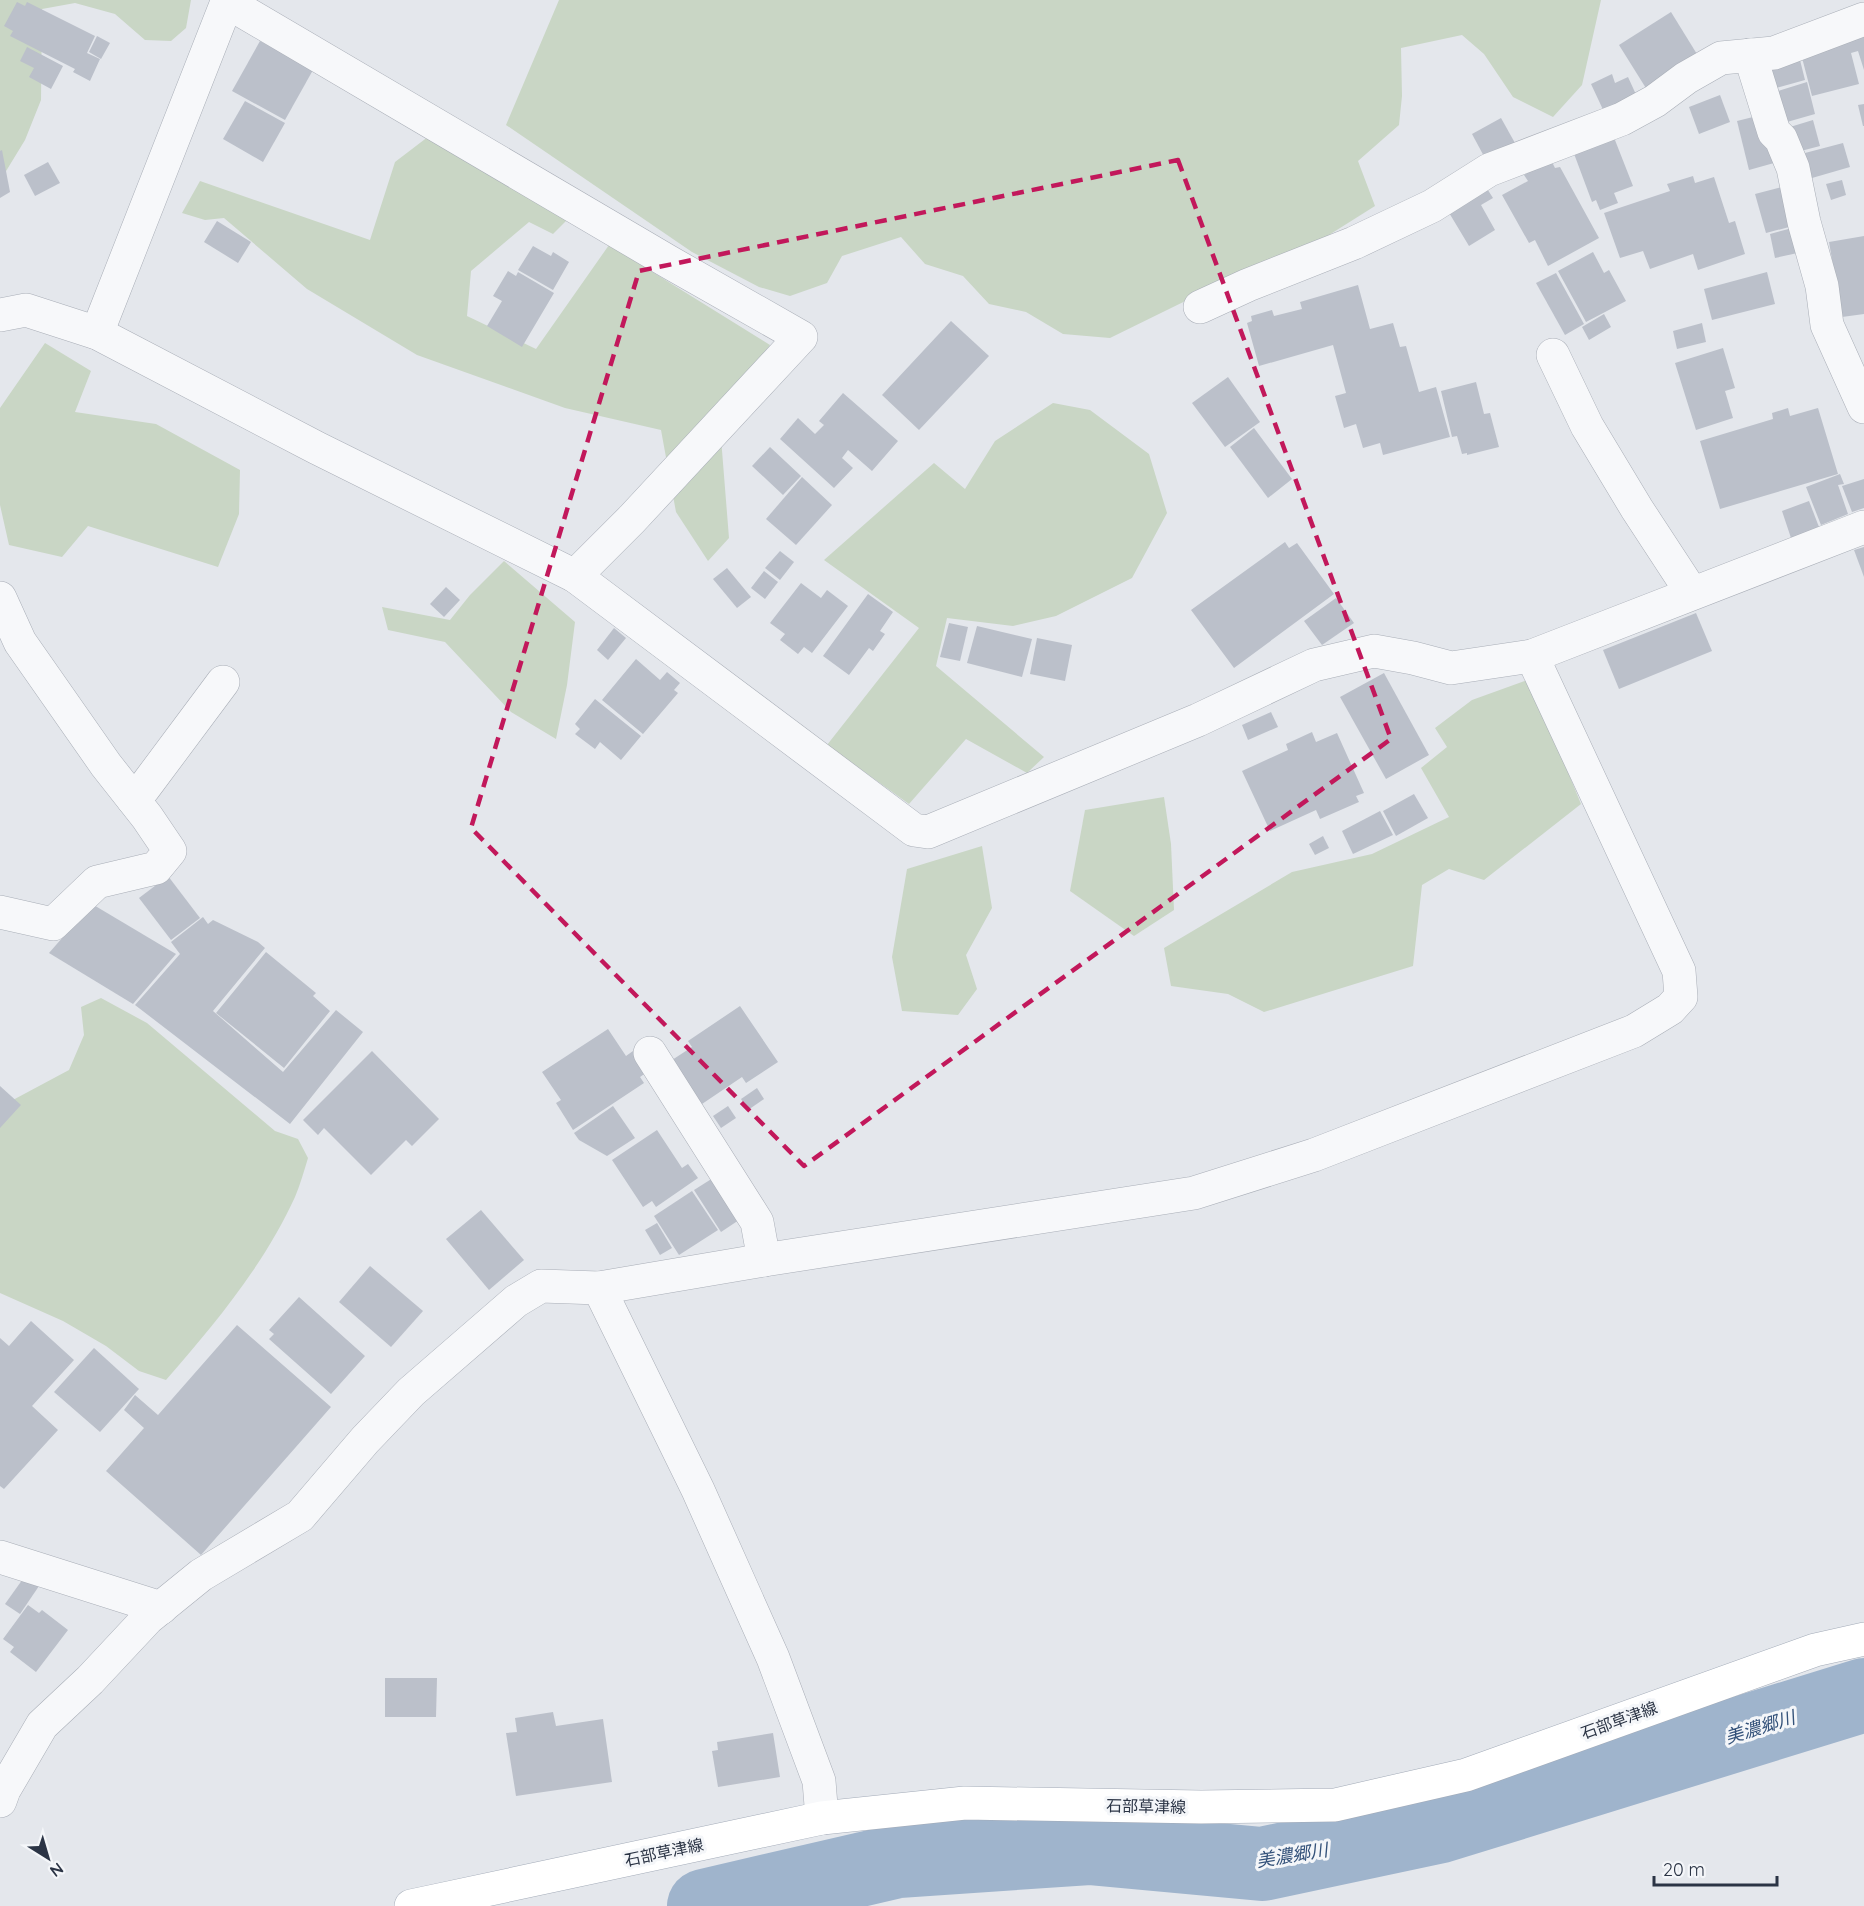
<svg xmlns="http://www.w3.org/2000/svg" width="1864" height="1906" font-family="Quicksand,'Noto Sans JP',sans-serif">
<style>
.green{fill:#c9d6c5}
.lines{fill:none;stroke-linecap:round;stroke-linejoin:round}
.river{stroke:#9fb4cc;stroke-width:74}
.building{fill:#bbc0ca}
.minor-casing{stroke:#a9aeb7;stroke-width:34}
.major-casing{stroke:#a3abb8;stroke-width:34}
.minor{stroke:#f7f8fa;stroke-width:33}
.major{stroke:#fff;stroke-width:33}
.marked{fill:none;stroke:#c2185b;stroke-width:4.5;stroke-dasharray:12 8;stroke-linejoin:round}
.labels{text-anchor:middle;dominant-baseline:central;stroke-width:6;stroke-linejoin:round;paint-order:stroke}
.street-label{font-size:16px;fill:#2b3445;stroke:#f4f6f9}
.water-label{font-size:18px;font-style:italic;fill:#34527a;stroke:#f4f6f9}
</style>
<rect width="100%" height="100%" fill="#e4e7ec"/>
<g class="green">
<polygon points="0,0 191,0 186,28 171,41 145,40 115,14 75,3 42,9 41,100 25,140 0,181"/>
<polygon points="559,0 1601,0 1582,85 1553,117 1513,97 1484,54 1462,35 1401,48 1402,96 1399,125 1358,161 1375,206 1321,240 1220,284 1110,338 1063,334 1026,312 989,304 963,276 925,264 901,237 842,256 827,283 790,296 759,287 692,252 506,125"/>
<polygon points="433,133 572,215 553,234 529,222 471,271 467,316 536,349 609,245 770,345 719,413 729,538 708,561 676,512 661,430 565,408 417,355 307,289 224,218 205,220 182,213 200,181 370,240 395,162"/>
<polygon points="45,343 91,371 75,412 156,424 240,470 239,514 218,567 88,526 62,557 9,545 0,505 0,408"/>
<polygon points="1053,403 1090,410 1149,454 1167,513 1132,578 1056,616 1013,626 947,618 936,666 1044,757 1027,773 966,739 909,804 827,745 919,628 824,560 934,463 965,489 995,441"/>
<polygon points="504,561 575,622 567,685 556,739 511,712 445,642 388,630 382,607 450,620 470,595"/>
<polygon points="1530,679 1581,804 1484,880 1449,869 1422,885 1413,966 1264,1012 1228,994 1171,986 1164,948 1292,872 1372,854 1449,817 1421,768 1447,747 1435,728 1472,700"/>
<polygon points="1164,797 1171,844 1174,910 1134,936 1070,891 1085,810"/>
<polygon points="982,846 992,908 966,955 977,989 958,1015 902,1011 892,957 907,869"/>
<path d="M101 998 147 1023 275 1131 298 1139 308 1158C304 1171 300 1185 295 1197 264 1265 214 1325 166 1380L139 1371 106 1346 63 1321 0 1293V1118L11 1101 69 1070 84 1035 81 1007Z"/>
</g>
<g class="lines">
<polyline class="river" points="704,1906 898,1861 1089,1848 1262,1864 1441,1826 1864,1695"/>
</g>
<g class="building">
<polygon points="17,2 25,6 27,2 95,36 87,53 100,59 90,81 73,72 75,69 10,36 13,31 4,26"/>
<polygon points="1671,12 1700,59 1649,93 1619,45"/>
<polygon points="1864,33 1864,70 1858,51 1851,53 1859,84 1812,96 1800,50"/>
<polygon points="97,36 110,43 101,59 89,52"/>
<polygon points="260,41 313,70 285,120 232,91"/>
<polygon points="27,47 63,66 51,89 29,77 34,68 20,61"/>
<polygon points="1800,60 1805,80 1776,88 1771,68"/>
<polygon points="1612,74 1615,83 1628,77 1639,101 1606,116 1591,84"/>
<polygon points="1807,82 1815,114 1787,122 1778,91"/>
<polygon points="1720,95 1730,122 1699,134 1689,107"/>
<polygon points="245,101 285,123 263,162 223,139"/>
<polygon points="1864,104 1864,126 1863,126 1858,105"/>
<polygon points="1757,116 1774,163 1749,170 1737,121"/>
<polygon points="1501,118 1515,143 1486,160 1472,134"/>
<polygon points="1813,120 1820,146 1797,152 1790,127"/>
<polygon points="1613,135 1633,186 1614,193 1618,203 1600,210 1596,200 1592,202 1573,151"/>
<polygon points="1843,143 1850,167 1812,178 1805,153"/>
<polygon points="2,150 10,192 0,198 0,151"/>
<polygon points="1551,160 1555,168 1560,167 1599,238 1548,266 1535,240 1529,243 1502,195 1528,181 1524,175"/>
<polygon points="48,162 60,183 35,196 24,175"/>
<polygon points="1693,176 1695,183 1714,177 1729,223 1735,221 1745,254 1698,270 1693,254 1650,269 1643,251 1620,258 1604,213 1670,191 1667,184"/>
<polygon points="1842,180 1846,195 1831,200 1826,184"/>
<polygon points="1484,184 1493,198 1481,205 1495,230 1469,246 1448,211"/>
<polygon points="1782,187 1793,226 1766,233 1755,194"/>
<polygon points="217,221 251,242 238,263 204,242"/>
<polygon points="1796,227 1802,252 1775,258 1770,234"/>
<polygon points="1864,236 1864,314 1842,317 1829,242"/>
<polygon points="533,246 551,256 553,252 569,262 553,290 518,270"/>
<polygon points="1593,252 1604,273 1609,270 1626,301 1586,322 1558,271"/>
<polygon points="508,271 516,276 518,272 554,293 522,347 487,326 502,301 493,296"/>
<polygon points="1767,272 1775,304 1712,320 1704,289"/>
<polygon points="1556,273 1584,324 1565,335 1536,283"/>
<polygon points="1358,285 1370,329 1393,323 1400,347 1406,346 1419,392 1436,387 1450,437 1383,455 1380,443 1363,448 1356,424 1344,428 1335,396 1346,393 1333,345 1259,366 1247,323 1252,321 1251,316 1272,310 1274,316 1302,309 1300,302"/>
<polygon points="1604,314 1611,327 1589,340 1582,327"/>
<polygon points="951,321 989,356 919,430 882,395"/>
<polygon points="1702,323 1706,342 1677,349 1673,331"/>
<polygon points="1723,348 1735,388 1725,391 1733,418 1696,430 1675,363"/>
<polygon points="1228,377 1260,422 1225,447 1192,403"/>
<polygon points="1476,382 1484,414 1490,413 1499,447 1467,455 1467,453 1462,454 1457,436 1452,437 1441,391"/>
<polygon points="843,393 898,441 872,471 848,450 842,458 853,468 834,488 780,439 798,418 815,434 824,425 819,421"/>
<polygon points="1788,408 1790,416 1818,408 1838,474 1720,509 1700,441 1773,419 1772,413"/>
<polygon points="1254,428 1292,479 1268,498 1230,447"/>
<polygon points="770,447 801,476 783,495 752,466"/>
<polygon points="1840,474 1844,484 1838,485 1848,514 1821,525 1806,487"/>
<polygon points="802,477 832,505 796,545 766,519"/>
<polygon points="1864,479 1864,508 1852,512 1842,486"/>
<polygon points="1809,501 1819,527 1791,538 1782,511"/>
<polygon points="1285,542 1289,548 1297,543 1334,594 1234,668 1191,610"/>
<polygon points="1864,547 1864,577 1854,550"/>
<polygon points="780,551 794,562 780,580 765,568"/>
<polygon points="727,568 751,597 737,608 713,579"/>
<polygon points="764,571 778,582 765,599 751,588"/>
<polygon points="801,583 821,598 827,590 848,606 812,653 804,647 798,654 780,640 785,634 770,623"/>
<polygon points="446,587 460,600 444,617 430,604"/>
<polygon points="868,594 893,612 880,631 885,634 873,651 869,648 849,675 823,656"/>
<polygon points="1336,598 1354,623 1322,645 1304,621"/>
<polygon points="1696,613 1712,651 1619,689 1603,650"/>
<polygon points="949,623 968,627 960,661 940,657"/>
<polygon points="977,626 1032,639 1022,677 967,663"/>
<polygon points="614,628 626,638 608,660 597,650"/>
<polygon points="1037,638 1072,645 1065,681 1030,674"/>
<polygon points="636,659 660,680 667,672 680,683 674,690 678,693 643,734 602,700"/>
<polygon points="1384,673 1429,755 1386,779 1340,697"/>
<polygon points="595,699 641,736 621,760 600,742 595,749 575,734 580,729 575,724"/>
<polygon points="1271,712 1278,727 1248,740 1242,725"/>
<polygon points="1312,732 1316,742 1337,733 1364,793 1356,796 1359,802 1320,819 1316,810 1270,831 1242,771 1288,750 1286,744"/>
<polygon points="1414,794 1428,818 1396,836 1383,811"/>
<polygon points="1380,811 1393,835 1353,854 1342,831"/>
<polygon points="1323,836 1329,848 1315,855 1309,844"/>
<polygon points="168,876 200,918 171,940 139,898"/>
<polygon points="92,904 176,954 133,1004 49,953"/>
<polygon points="203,917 208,924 213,920 258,942 265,948 213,1011 283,1072 336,1010 363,1032 290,1124 135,1005 180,954 171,942"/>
<polygon points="266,952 316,993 313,996 330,1011 284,1068 216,1013"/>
<polygon points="740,1006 778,1062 746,1083 742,1077 702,1104 672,1060 692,1047 688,1041"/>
<polygon points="608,1029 626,1056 633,1051 647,1072 640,1077 644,1083 573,1130 556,1103 561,1100 542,1072"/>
<polygon points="372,1051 439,1119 412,1146 406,1140 371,1175 324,1128 318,1135 303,1120"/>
<polygon points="0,1086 21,1105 0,1128"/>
<polygon points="757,1088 764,1099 748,1110 741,1099"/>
<polygon points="613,1106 635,1138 607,1156 579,1140 574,1133"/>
<polygon points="728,1106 736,1118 721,1128 713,1116"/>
<polygon points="657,1130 682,1168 688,1164 698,1178 656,1207 652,1201 643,1207 612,1160"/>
<polygon points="713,1178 739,1220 721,1232 694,1190"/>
<polygon points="692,1191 718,1230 679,1255 654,1216"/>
<polygon points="481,1210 524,1260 489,1290 446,1239"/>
<polygon points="657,1223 672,1248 660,1255 645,1230"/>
<polygon points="370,1266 423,1311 391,1347 339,1302"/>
<polygon points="299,1297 365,1356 331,1394 269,1339 274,1334 269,1330"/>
<polygon points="31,1321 74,1360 32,1406 58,1430 4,1489 0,1486 0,1338 9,1346"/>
<polygon points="237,1325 331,1407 201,1555 106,1471 144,1428 124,1410 135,1395 158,1415"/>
<polygon points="94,1348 139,1389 100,1432 54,1392"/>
<polygon points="25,1576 39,1586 20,1614 5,1604"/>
<polygon points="28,1605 39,1613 42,1610 68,1630 36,1672 10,1652 14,1647 3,1639"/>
<polygon points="385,1678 437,1678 436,1717 385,1717"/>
<polygon points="553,1712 556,1726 603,1719 612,1782 516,1796 506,1733 517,1732 515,1718"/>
<polygon points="773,1733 780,1777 718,1787 712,1751 718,1750 717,1742"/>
</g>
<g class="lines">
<defs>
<g id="minor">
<polyline points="1750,55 1774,132 1781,139 1793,168 1804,222 1822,286 1827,325 1864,407"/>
<polyline points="1200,307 1248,285 1354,243 1432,206 1489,170 1622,119 1655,101 1686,78 1721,58 1774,53 1864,19"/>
<polyline points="0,315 26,310 97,333 317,448 575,576 914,830 928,832 1198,720 1314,665 1374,651 1413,658 1451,668 1532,656 1864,527"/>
<polyline points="97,333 227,2 669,262 801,337 632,519 575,576"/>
<polyline points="1553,355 1587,426 1637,509 1692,593"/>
<polyline points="0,598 20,642 106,765 147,817 170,851 156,868 97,882 53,924 0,912"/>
<polyline points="133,799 144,788 223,682"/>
<polyline points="650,1053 757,1222 764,1260"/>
<polyline points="599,1288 698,1490 773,1658 819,1781 822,1818"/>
<polyline points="0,1557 161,1608"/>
<polyline points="0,1801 4,1790 42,1725 90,1680 148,1618 201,1575 300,1516 365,1440 411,1392 516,1301 541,1286 599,1288 764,1260 1194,1193 1314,1155 1634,1031 1670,1009 1681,997 1679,971 1532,656"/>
</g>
<polyline id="major" points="411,1906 822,1818 965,1803 1201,1807 1335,1805 1466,1775 1815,1650 1864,1639"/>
</defs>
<use href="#minor" class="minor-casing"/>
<use href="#major" class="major-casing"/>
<use href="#minor" class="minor"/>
<use href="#major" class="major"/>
</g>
<path class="marked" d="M1178 160 1391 739 804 1166 471 828 639 271Z"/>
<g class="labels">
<g class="street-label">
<text transform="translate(1619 1720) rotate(-20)">石部草津線</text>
<text transform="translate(1146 1806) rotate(1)">石部草津線</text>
<text transform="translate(664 1852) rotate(-12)">石部草津線</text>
</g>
<g class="water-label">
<text transform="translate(1760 1727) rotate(-17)">美濃郷川</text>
<text transform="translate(1292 1855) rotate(-9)">美濃郷川</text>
</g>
</g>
<g transform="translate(48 1858) rotate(143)" stroke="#f4f6f9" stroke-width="4.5" paint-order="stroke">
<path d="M0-4.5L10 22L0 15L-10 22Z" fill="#2b3445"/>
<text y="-9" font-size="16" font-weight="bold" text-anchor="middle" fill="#2b3445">N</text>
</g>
<path d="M1654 1876v9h123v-9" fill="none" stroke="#2b3445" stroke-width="3"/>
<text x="1663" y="1876" font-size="18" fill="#2b3445" stroke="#f4f6f9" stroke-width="4.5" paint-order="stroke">20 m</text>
</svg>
